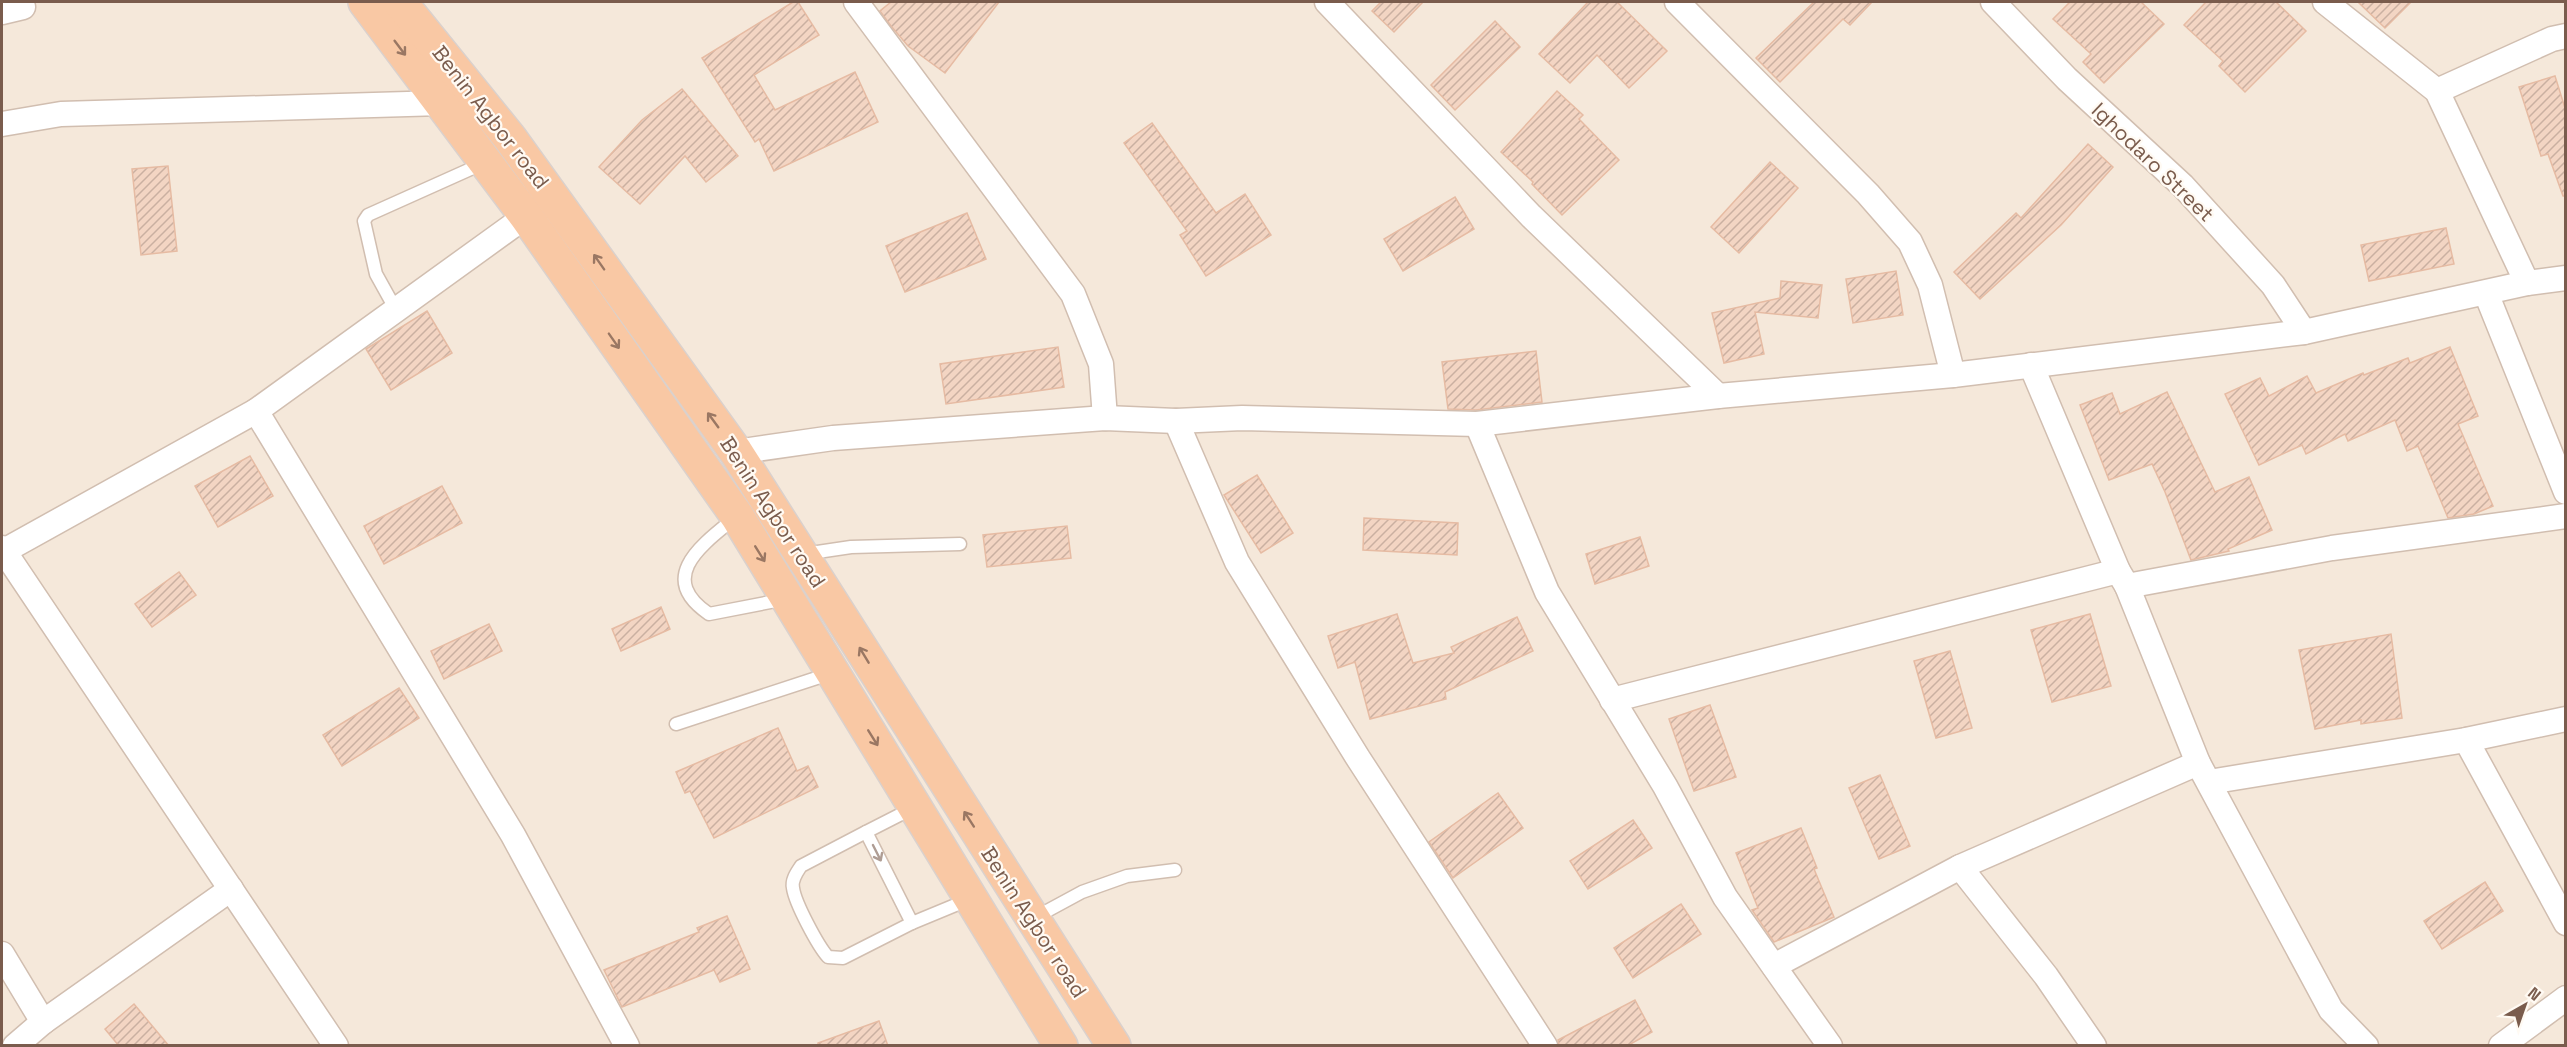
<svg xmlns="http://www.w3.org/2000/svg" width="2567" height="1047" font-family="'Space Grotesk',sans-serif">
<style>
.residential{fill:#f5e8da}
.building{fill:url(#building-hatch);stroke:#e6bba3;stroke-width:1.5}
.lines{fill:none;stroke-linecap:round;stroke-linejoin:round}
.service-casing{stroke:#d1beb0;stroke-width:15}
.minor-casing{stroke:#d1beb0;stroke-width:27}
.trunk-casing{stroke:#dad1cd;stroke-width:36}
.service{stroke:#fff;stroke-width:12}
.minor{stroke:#fff;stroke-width:24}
.trunk{stroke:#f9c8a4;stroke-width:33}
.oneway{stroke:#9a7763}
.oneway2{stroke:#af9d94}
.labels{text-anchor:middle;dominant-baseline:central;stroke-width:4.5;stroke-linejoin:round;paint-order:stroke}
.street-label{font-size:21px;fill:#7a5c4d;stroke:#fffaf3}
</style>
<defs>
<pattern id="building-hatch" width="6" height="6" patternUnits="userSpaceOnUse" patternTransform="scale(1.5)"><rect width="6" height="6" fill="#f3d5c3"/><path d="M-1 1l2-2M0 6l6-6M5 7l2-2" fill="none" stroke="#cab0a1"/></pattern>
</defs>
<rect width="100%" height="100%" fill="#fdf6ec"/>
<rect class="residential" x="2" y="2" width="2563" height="1043"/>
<g class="building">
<polygon points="793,2 798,2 819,35 754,75 775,110 855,72 878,122 774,171 759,139 755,142 702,58"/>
<polygon points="891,2 999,2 945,73 908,46 891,26 880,11"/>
<polygon points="1381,2 1423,2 1394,32 1372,11"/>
<polygon points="1588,2 1617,2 1667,51 1629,88 1597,55 1570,83 1539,54"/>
<polygon points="1814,2 1872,2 1850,25 1843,19 1780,82 1756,58"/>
<polygon points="2070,2 2141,2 2164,24 2104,83 2083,62 2091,54 2053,19"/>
<polygon points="2206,2 2276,2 2306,31 2245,92 2219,66 2223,61 2184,25"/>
<polygon points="2358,2 2411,2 2385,28"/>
<polygon points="1495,21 1520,47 1455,110 1431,85"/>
<polygon points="2555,76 2565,108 2565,196 2563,196 2548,154 2541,156 2519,87"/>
<polygon points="682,89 738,156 706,182 685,156 640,204 599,167 642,120"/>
<polygon points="1557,91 1583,115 1579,119 1619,160 1562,215 1532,184 1533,182 1501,152"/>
<polygon points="1152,123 1216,213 1245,194 1271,235 1206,276 1180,235 1187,231 1124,143"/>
<polygon points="2088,144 2113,167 2061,225 1980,299 1954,272 2016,213 2021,218"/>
<polygon points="1770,162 1798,188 1739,253 1711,227"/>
<polygon points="168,166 177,251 141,255 132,169"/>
<polygon points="1455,197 1474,229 1403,271 1384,239"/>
<polygon points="967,213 986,259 905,292 886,246"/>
<polygon points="2446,228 2454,264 2369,281 2361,245"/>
<polygon points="1896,271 1903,315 1853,323 1846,279"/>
<polygon points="1781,281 1822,285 1818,318 1755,312 1764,354 1724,363 1712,313 1780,298"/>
<polygon points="427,311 452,353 391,390 366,349"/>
<polygon points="1058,347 1064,387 946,404 940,364"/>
<polygon points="2450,347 2478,416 2458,424 2493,506 2474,514 2448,518 2418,446 2407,451 2395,420 2348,441 2345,434 2306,454 2302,445 2259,465 2225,394 2260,378 2269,396 2307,376 2316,393 2363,373 2364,375 2408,358 2410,363"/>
<polygon points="1536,351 1542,402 1476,410 1448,409 1442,362"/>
<polygon points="2167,392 2215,492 2249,477 2272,530 2228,549 2229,551 2191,560 2165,492 2152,464 2109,480 2080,405 2112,393 2120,414"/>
<polygon points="250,456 273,496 218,527 195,486"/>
<polygon points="1257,475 1293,533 1261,553 1224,495"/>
<polygon points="442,486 462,523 384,564 364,526"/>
<polygon points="1364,518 1458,523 1457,555 1363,550"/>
<polygon points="1067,526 1071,558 987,567 983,535"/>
<polygon points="1640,537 1649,566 1595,584 1586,554"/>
<polygon points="179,572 196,595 152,627 135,604"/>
<polygon points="661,607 670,629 621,651 612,629"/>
<polygon points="1397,614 1413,663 1454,653 1451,647 1517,617 1533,651 1445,692 1446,699 1370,719 1355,662 1338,668 1328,636"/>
<polygon points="2090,614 2111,686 2052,702 2031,630"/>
<polygon points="489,624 502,651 444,679 431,651"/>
<polygon points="2391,634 2402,718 2361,724 2361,720 2315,729 2299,650"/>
<polygon points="1950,651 1972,728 1936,738 1914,661"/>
<polygon points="399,688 419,718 342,766 323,735"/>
<polygon points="1710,705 1736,777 1694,791 1669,719"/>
<polygon points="778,728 797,771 808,766 818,787 714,838 690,791 685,793 676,772"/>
<polygon points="1880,775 1910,846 1879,859 1849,788"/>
<polygon points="1498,793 1523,828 1453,878 1429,842"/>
<polygon points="1633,820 1652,848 1588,889 1570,861"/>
<polygon points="1801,828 1817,868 1814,869 1834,917 1774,942 1752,910 1758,908 1736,853"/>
<polygon points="2485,882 2503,911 2442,949 2424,921"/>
<polygon points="1681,904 1701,934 1633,978 1614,948"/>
<polygon points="727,916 750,969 720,982 714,970 622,1007 604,970 699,932 697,928"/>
<polygon points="1635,1000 1652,1032 1627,1046 1559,1046 1558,1040"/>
<polygon points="134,1004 169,1046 119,1046 105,1029"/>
<polygon points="879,1021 888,1046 818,1046 818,1043"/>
</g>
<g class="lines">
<defs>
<g id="service">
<polyline points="396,310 376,274 364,221 368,215 484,163"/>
<path d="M736 517C703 544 655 577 709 614L786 599"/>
<polyline points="804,554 851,547 960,544"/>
<polyline points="676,724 832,673"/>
<polyline points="915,807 866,832 912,923 970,899"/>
<path d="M866 832 801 866C797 872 791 880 793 888 795 903 818 946 828 957L843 958 912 923"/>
<polyline points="1034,918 1082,892 1127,876 1175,870"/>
</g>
<g id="minor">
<polyline points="856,2 1073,294 1101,364 1105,418"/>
<polyline points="1327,2 1531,216 1718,396"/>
<polyline points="1677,2 1868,194 1910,242 1930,285 1953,375"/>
<polyline points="1993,2 2067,79 2183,186 2273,285 2304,332"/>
<polyline points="2325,2 2437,91 2527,283"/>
<polyline points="2,12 23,7"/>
<polyline points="2437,91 2552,39 2566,36"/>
<polyline points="2,124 61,114 442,103"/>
<polyline points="2486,293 2566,492"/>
<polyline points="2031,365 2118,571 2127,586 2198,763 2331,1010 2366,1046"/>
<polyline points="256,411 513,835 627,1046"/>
<polyline points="1176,421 1237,562 1358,758 1545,1046"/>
<polyline points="1477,424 1547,592 1665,786 1725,897 1830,1046"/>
<polyline points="736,452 833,438 1105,418 1176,421 1242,418 1477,424 1718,396 1953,375 2304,332 2527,283 2566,278"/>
<polyline points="2,548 336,1046"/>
<polyline points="4,551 256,411 526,216"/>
<polyline points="2127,586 2332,548 2566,516"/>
<polyline points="1612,700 2118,571"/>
<polyline points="2466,740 2566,923"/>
<polyline points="2209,782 2466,740 2566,719"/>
<polyline points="1960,867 2046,976 2094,1046"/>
<polyline points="2,954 43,1022"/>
<polyline points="1774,966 1960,867 2198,763"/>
<polyline points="15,1046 43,1022 231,889"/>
<polyline points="2501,1046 2566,998"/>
</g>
<g id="trunk">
<polyline points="365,2 526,216 737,516 1061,1046"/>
<polyline points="400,2 510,138 736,452 1114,1046"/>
</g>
</defs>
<use href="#service" class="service-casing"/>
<use href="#minor" class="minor-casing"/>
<use href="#trunk" class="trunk-casing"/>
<use href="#service" class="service"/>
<use href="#minor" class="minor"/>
<use href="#trunk" class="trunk"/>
</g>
<defs><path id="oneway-shaft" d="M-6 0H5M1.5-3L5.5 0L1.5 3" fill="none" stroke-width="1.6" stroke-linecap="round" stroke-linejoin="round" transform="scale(1.5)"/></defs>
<g class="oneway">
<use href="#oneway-shaft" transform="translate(400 48) rotate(53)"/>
<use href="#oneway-shaft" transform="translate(599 262) rotate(-125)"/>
<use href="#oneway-shaft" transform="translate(614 341) rotate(55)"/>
<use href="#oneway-shaft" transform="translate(713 420) rotate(-126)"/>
<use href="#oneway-shaft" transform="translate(760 554) rotate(58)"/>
<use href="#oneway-shaft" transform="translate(864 655) rotate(-121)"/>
<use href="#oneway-shaft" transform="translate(873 738) rotate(58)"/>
<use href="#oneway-shaft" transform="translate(969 819) rotate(-123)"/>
</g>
<use class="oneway2" href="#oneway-shaft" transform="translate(877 853) rotate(63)"/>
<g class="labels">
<g class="street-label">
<text transform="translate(491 117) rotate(52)">Benin Agbor road</text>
<text transform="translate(2153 162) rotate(44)">Ighodaro Street</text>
<text transform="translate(773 512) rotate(57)">Benin Agbor road</text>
<text transform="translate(1034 922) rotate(57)">Benin Agbor road</text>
</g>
</g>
<rect width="2567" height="1047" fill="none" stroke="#7a5c4d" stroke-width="6"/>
<g transform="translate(2525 1005) rotate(40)" stroke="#fffaf3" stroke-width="4.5" paint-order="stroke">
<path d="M0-4.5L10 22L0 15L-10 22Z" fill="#7a5c4d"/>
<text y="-9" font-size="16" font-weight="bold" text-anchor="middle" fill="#7a5c4d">N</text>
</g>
</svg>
